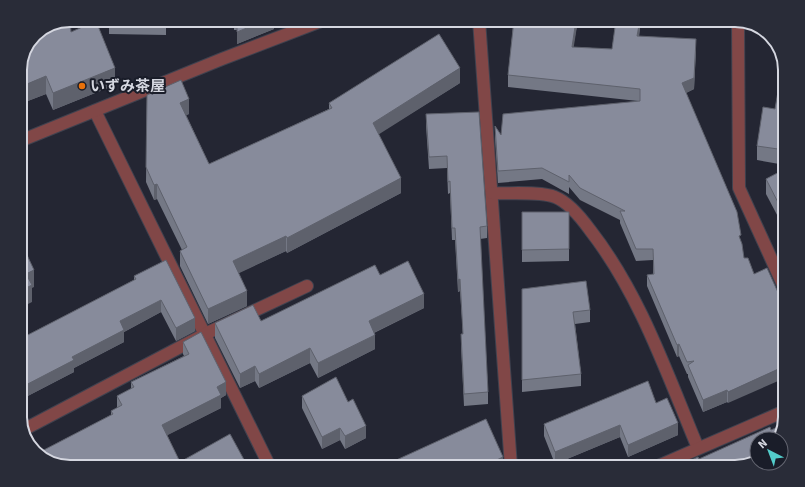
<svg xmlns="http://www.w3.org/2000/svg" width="805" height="487" font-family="Signika,'Noto Sans JP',sans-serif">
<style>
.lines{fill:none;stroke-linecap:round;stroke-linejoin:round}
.minor-casing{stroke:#40424f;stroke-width:14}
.minor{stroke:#814747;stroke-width:12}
.wall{fill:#747885}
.shaded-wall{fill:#5e616c}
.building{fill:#878b9b;stroke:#5e616c}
.food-dot{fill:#e8710a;stroke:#1a1d29;stroke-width:1.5}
.labels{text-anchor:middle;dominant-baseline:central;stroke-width:4;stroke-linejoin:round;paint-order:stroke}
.poi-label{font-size:15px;font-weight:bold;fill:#d5d7e0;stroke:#1a1d29;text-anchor:start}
.rim{fill:none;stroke:#d5d7e0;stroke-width:2}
</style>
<rect width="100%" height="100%" fill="#242633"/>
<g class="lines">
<defs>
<g id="minor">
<polyline points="479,20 511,467"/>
<polyline points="738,21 739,188 785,289"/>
<polyline points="95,111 270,467"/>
<polyline points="20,141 222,59 324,20"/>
<path d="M492 193C507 194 541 191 555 197 568 202 582 219 590 230 640 294 667 374 698 448"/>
<polyline points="23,430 205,334 307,286"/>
<polyline points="656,467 785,411"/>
</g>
</defs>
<use href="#minor" class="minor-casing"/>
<use href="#minor" class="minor"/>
</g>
<g class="wall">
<polygon points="109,20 166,20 166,35 109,34"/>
<polygon points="234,20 274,20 274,29 237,44 237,30 234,30"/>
<polygon points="438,20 472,20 472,21 467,20 466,24"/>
<polygon points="486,20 578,20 573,47 612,49 616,20 641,20 639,37 696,51 694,89 686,93 737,212 728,403 727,402 703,412 688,377 688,374 687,374 679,356 677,357 647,286 647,275 653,274 653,260 636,261 620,223 620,220 580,200 569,187 569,194 542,179 498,183 495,138 495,126 501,135 638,101 508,87 508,75 513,27 487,23"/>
<polygon points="71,32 115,85 53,110 46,94 20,104"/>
<polygon points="785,75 785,165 757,160 757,146 775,109"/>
<polygon points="460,83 378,134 401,193 287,253 286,251 238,273 247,306 208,324 180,266 180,251 182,250 157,199 154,200 146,182 147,95 189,114 186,115 209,164 329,109 329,103"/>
<polygon points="426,114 487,226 487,238 480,239 488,392 488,404 464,406 461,346 461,334 463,334 460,291 458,292 455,240 452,240 450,193 448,194 447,168 429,169 426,126"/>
<polygon points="785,169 785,230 766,194 766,179"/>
<polygon points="522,212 569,212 569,261 522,262"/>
<polygon points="380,275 424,308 374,333 375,349 318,378 310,363 259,388 255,381 240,388 215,338 215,323 261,321"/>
<polygon points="134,276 195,331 176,341 161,312 124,332 124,342 74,368 74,372 20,400 20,339 134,280"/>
<polygon points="522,289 590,310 590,322 575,324 581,374 581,386 522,392"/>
<polygon points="183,342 226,395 221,398 221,408 167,435 180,462 45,460 28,434 40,452 111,415 111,411 117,408 117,396 131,389 131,382 184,356 183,354"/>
<polygon points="302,396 366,438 345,449 340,440 322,449 302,408"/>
<polygon points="656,403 678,435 628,457 620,437 555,464 544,436 544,424"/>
</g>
<g class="shaded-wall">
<polygon points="266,20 274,20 274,29 237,44 237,32"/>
<polygon points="576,20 578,20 572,58 572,47"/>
<polygon points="640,20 641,20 637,48 637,36"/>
<polygon points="696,39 694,89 682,95 682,83"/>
<polygon points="115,68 115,85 53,110 53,93"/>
<polygon points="460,68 460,83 373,138 373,123"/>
<polygon points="46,76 46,94 20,104 20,87"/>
<polygon points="189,99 189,114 180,118 180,103"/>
<polygon points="401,178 401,193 287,253 287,238"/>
<polygon points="24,183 24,200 20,203 20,186"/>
<polygon points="157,184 157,199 154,200 154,185"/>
<polygon points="286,236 286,251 233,276 233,261"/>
<polygon points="34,270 34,287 32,288 32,302 20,308 20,291 26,274"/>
<polygon points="460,279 460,291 458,292 458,280"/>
<polygon points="247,291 247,306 208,324 208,309"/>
<polygon points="424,294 424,308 369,335 369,321"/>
<polygon points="161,300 161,312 124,332 124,342 74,368 74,372 20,400 20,388 72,357 120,321"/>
<polygon points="195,318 195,331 176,341 176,328"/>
<polygon points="375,335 375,349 318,378 318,363"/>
<polygon points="679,344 679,356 677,357 677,345"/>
<polygon points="310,348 310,363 259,388 259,374"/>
<polygon points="255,366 255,381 240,388 240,374"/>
<polygon points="785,366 785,378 728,403 728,392"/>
<polygon points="226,382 226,395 221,398 221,408 162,438 162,425 217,387"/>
<polygon points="727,390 727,402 703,412 703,400"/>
<polygon points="678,423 678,435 628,457 628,445"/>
<polygon points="620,425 620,437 555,464 555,452"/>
<polygon points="366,426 366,438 345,449 345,436"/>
<polygon points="340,428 340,440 322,449 322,437"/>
<polygon points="503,457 503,467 482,467"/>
</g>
<g class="building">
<polygon points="70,20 71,32 96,21 115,68 53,93 46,76 20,87 20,67 35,35"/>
<polygon points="109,20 166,20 166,23 109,22"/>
<polygon points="237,20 266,20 237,32"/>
<polygon points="514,20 576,20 572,47 612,49 616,20 640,20 637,36 696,39 694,78 682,83 737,212 741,235 739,236 742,244 744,258 748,258 754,274 767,268 781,299 785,297 785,366 728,392 727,390 703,400 688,365 694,361 687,362 679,344 677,345 647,275 654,274 653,249 636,249 620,211 625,211 580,188 569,175 569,182 542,168 498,171 495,126 501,135 503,114 640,101 640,89 508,75"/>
<polygon points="439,34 460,68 373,123 401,178 287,238 286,236 233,261 247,291 208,309 180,251 187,247 157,184 154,185 146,167 147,95 181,80 189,99 180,103 209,164 332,108 329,103"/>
<polygon points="781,74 785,75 785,150 757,146 763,107 775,109"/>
<polygon points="479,112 487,226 480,227 488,392 464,394 461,334 463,334 460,279 458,280 455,228 452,228 450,181 448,182 447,156 429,157 426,114"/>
<polygon points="785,169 785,216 766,179"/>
<polygon points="20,176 24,183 20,186"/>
<polygon points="522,212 569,212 569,249 522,250"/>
<polygon points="20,240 34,270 26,274 32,285 20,291"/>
<polygon points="166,260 195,318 176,328 161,300 120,321 124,330 72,357 74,360 20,388 20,339 136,279 134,276"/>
<polygon points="408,261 424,294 369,321 375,335 318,363 310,348 259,374 255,366 240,374 215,323 253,305 261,321 375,265 380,275"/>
<polygon points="586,281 590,310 573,312 581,374 522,380 522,289"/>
<polygon points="201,332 226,382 217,387 221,395 162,425 180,462 230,434 248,467 70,467 45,460 27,442 21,424 24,425 28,434 30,433 40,452 113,414 111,411 122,405 117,396 134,387 131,382 189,354 183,342"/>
<polygon points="336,377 348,402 353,399 366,426 345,436 340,428 322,437 302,396"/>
<polygon points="648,381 656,403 667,398 678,423 628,445 620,425 555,452 544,424"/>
<polygon points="486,419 503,457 482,467 381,467"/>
<polygon points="783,425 779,439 757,439 757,461 735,467 676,467 698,457 699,459 770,427 771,430"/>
</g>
<circle class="food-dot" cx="82" cy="86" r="4"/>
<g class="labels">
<g class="poi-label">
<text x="90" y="86">いずみ茶屋</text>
</g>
</g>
<path d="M0 0H805V487H0ZM70 27H735A43 43 0 0 1 778 70V417A43 43 0 0 1 735 460H70A43 43 0 0 1 27 417V70A43 43 0 0 1 70 27Z" fill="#292c38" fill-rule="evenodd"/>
<path class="rim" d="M70 27H735A43 43 0 0 1 778 70V417A43 43 0 0 1 735 460H70A43 43 0 0 1 27 417V70A43 43 0 0 1 70 27Z"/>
<g transform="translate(769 451) rotate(318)"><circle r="19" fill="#1a1d29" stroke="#656772"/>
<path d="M0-3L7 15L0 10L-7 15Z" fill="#53cdcb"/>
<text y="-6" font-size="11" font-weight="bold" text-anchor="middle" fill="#d5d7e0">N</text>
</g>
</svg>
